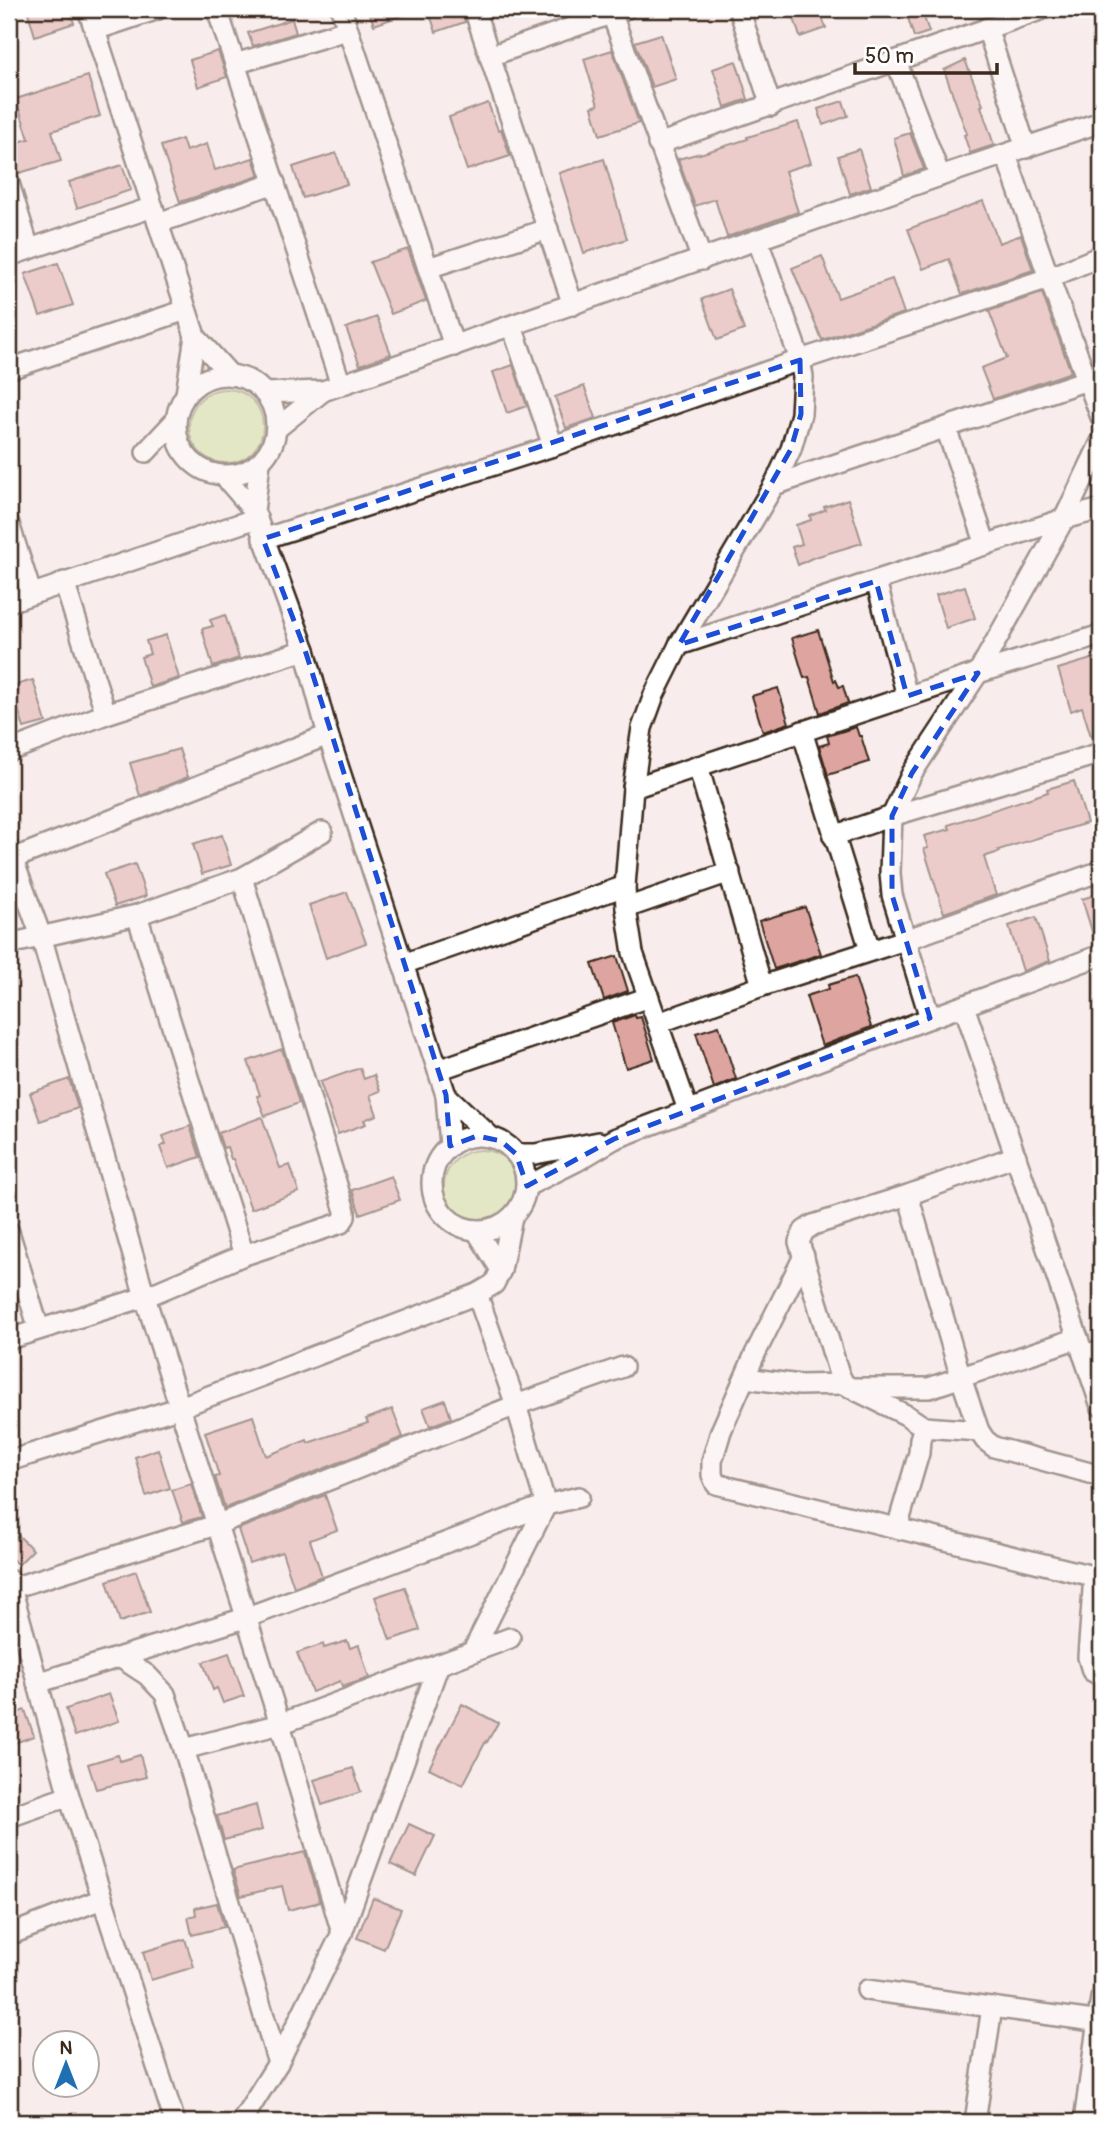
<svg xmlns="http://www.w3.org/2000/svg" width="1110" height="2131" font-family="Pangolin,sans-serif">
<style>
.green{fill:#cde095;stroke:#84855a;stroke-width:2}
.building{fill:#dea49f;stroke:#3b2a1e;stroke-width:2}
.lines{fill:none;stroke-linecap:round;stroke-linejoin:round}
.minor-casing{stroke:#3b2a1e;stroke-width:24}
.minor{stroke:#fff;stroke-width:19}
.marked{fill:none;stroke:#1d4ed8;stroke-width:5;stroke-dasharray:14 9;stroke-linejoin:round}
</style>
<rect width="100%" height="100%" fill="#f8edec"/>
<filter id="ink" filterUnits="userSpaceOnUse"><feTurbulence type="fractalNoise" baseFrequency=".0143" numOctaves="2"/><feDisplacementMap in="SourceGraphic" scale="14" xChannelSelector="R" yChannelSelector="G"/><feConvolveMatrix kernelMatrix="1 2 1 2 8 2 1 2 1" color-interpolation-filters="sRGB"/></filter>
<g filter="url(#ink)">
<g class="green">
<circle cx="226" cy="426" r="37"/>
<circle cx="481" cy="1187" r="37"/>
</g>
<g class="building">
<polygon points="27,9 69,9 74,23 35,36"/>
<polygon points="368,9 415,9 415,11 374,25"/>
<polygon points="428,9 462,9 465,22 436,32"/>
<polygon points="791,9 819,9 826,28 800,37"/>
<polygon points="923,14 929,32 914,37 908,18"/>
<polygon points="292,19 296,33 253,46 248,33"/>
<polygon points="661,34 676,79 652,87 635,42"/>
<polygon points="612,50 639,123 600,135 592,107 598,105 584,59"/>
<polygon points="218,51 227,77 198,87 190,60"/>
<polygon points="965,60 983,105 981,106 994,145 970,153 964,135 967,134 944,70"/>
<polygon points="736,61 748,99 725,107 713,69"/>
<polygon points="88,76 100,116 52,131 61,161 19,173 10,144 29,139 16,99"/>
<polygon points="843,101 848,116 823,125 818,109"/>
<polygon points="488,103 498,130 501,129 510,156 467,170 449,117"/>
<polygon points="798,122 811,163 785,171 798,212 727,237 715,199 695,206 678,159 700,153 700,154 748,139 747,137"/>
<polygon points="910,133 924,169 904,176 894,138"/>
<polygon points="182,139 186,151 207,144 215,170 253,158 259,176 180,202 161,146"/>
<polygon points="859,149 871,187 850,194 838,156"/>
<polygon points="336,153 347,184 303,198 293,167"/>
<polygon points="604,159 627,239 584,253 559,173"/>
<polygon points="122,165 131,190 77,208 69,182"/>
<polygon points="983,201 999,243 1021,235 1033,270 962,294 949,259 923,269 908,229"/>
<polygon points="408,249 426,301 391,314 370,262"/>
<polygon points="822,256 838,298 892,279 904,313 822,340 792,268"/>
<polygon points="58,263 73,305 40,316 25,274"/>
<polygon points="729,289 744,330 717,340 702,299"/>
<polygon points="1042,293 1071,372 993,399 981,368 1007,358 989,311"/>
<polygon points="377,317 391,354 360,365 346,328"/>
<polygon points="513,365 527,406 507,413 493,372"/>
<polygon points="584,386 596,418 566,428 555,397"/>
<polygon points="848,499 862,543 812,558 798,565 792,547 802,544 796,525 811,520 810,516 825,510 824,507"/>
<polygon points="965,586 975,618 946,628 936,595"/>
<polygon points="225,615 239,658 213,667 202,629 213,626 210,620"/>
<polygon points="818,630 834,681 836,680 839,687 843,686 848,703 820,713 809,677 804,678 792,638"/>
<polygon points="166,635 179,678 150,687 141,657 150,654 146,641"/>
<polygon points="1101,656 1101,741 1093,743 1082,707 1071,711 1058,669"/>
<polygon points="33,680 46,722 24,728 13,693 18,691 16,685"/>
<polygon points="778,688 789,723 763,732 752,696"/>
<polygon points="856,727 859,736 861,736 869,762 828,775 819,746 829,743 827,736"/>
<polygon points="179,749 188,777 140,796 130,763"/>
<polygon points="1074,781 1087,823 998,850 999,852 984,857 996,895 944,913 924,849 928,848 924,836 950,829 948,825 1048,792 1047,789"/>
<polygon points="222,835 231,865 202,874 193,844"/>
<polygon points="135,864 146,896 115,906 104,874"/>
<polygon points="347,892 366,943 326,958 309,905"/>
<polygon points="1101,893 1101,943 1096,944 1082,899"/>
<polygon points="805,907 821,954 774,969 759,921"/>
<polygon points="1036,917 1050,961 1023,971 1009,926"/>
<polygon points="617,956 628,991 604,1000 592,964"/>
<polygon points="855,977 871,1027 822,1046 806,996 829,989 828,985"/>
<polygon points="635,1015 636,1018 641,1017 654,1059 626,1068 612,1023"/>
<polygon points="719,1026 736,1079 714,1088 696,1033"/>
<polygon points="282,1049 299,1103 265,1116 257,1096 260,1095 248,1061"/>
<polygon points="360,1068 364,1079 374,1075 380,1091 370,1095 377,1115 364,1120 366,1124 338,1134 320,1082"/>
<polygon points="69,1079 78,1108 40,1121 30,1093"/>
<polygon points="262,1117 280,1168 290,1165 299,1192 251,1209 233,1159 231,1159 227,1147 223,1148 218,1133"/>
<polygon points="190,1126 200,1157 168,1168 160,1147 166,1144 163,1136"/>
<polygon points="391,1176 400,1200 360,1214 352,1190"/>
<polygon points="445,1400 451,1418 430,1426 423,1408"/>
<polygon points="392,1409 403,1437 225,1508 215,1477 219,1476 205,1432 253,1416 266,1456 307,1440 308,1443 368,1423 366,1419"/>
<polygon points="158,1449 170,1488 146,1496 135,1457"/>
<polygon points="191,1484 202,1517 183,1522 172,1490"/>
<polygon points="325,1495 337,1530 310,1540 322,1576 294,1587 282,1552 249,1563 238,1529"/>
<polygon points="18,1535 33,1550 18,1565 9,1556 9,1544"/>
<polygon points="136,1571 150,1612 120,1622 107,1581"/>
<polygon points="405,1587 420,1630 390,1640 375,1597"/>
<polygon points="347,1641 350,1648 359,1645 369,1678 342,1687 340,1681 312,1692 297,1653 323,1644 324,1648"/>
<polygon points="229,1653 244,1696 223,1703 217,1688 213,1690 203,1662"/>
<polygon points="109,1694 119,1721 75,1736 66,1709"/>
<polygon points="462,1704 498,1723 487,1742 486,1741 463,1785 429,1768"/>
<polygon points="25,1710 34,1736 9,1745 9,1716"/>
<polygon points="118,1755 120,1761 140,1755 146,1777 96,1789 88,1764"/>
<polygon points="353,1768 361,1792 322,1805 314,1780"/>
<polygon points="256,1805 262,1830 224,1840 217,1816"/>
<polygon points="409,1824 435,1836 416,1876 390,1864"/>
<polygon points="305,1852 320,1902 288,1910 282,1886 241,1896 233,1870"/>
<polygon points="373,1898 401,1909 384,1949 357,1938"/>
<polygon points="217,1903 224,1927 192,1935 188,1917 196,1915 195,1908"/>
<polygon points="185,1939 194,1967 151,1980 143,1952"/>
</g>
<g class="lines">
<defs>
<g id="minor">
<polyline points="88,9 195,336 230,375"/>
<polyline points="217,9 341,385"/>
<polyline points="341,9 454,346"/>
<polyline points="474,9 573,305"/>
<polyline points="610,9 702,260"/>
<polyline points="739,9 771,106"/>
<polyline points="987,28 1026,148"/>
<polyline points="95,30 158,9"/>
<polyline points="490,56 625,9"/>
<polyline points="896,61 940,176"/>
<polyline points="235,64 347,30"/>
<polyline points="658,144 1043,9"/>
<polyline points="1006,155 1049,278 1101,417"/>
<polyline points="9,183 29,249"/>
<polyline points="158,223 275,183"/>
<polyline points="9,256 153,207"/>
<polyline points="428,268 548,229"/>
<polyline points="512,326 553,446"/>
<polyline points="9,369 186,310"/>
<circle cx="226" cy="425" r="50"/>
<polyline points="264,393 323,391 940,176 1101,122"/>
<polyline points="186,394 195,336"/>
<polyline points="946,428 986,545"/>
<polyline points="276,429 323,391"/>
<polyline points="146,452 175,421"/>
<polyline points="260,463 254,511 305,650 328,735 446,1095 450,1146"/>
<polyline points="224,476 254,511"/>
<polyline points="774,485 1087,380"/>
<polyline points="9,524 31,593"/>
<polyline points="263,539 553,446 800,360 1049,278 1101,256"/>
<polyline points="876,581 907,696"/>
<polyline points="64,582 106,714"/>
<polyline points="9,602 257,518"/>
<polyline points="679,645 1064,519 1101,509"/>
<polyline points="802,731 870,950"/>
<polyline points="9,751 106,714 305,650"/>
<polyline points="698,766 762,986"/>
<polyline points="633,788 978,673 1101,635"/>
<polyline points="833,836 892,816 1101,753"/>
<polyline points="9,849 41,936 145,1297 280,1724 342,1933"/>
<polyline points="12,859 328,735"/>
<polyline points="626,908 730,872"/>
<polyline points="137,915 244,1255"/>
<polyline points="9,944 137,915 242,878 322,832"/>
<polyline points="403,964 625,886"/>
<polyline points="964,1006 1101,1406"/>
<polyline points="930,1018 892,895 890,873 892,816 912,773 978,673 1064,519 1101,442"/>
<polyline points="658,1023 762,986 905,940 1101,871"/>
<polyline points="438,1070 649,997"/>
<polyline points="446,1095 492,1138"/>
<polyline points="688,1110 633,953 626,908 625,886 633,788 642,728 654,695 679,645 774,485 791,449 801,414 803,377 800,360 758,241"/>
<circle cx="479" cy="1183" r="47"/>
<polyline points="516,1154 535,1154 599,1142"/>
<polyline points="1016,1156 908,1195 813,1225 804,1231 799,1242 839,1374 844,1384 851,1388 929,1388 1078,1338"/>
<polyline points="527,1186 577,1161 614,1139 930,1018 1101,955"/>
<polyline points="908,1195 961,1378 979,1431 985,1440 994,1447 1101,1476"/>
<polyline points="476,1230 501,1270"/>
<polyline points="9,1232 39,1329"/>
<polyline points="804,1256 755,1354 721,1431 712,1461 712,1475 716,1484 1101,1578"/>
<polyline points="9,1339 145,1297 244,1255 341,1223 345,1217 345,1211 242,878"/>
<polyline points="1083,1354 1101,1351"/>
<polyline points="745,1378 800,1385 844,1384"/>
<polyline points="857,1391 906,1415 924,1427"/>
<polyline points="9,1461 178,1408 477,1294 494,1284 501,1270 512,1217"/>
<polyline points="897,1528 919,1453 920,1439 924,1427 979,1431"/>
<polyline points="1094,1576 1088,1657 1092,1671 1101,1676"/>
<polyline points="9,1580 69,1796 175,2122"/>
<polyline points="12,1588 216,1525 516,1405 623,1367"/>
<polyline points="473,1651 546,1505 516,1405 477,1294"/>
<polyline points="121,1658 147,1675 165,1694 184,1749 278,2063"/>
<polyline points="37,1683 245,1618 546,1505 579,1497"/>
<polyline points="184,1749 280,1724 510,1638"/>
<polyline points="9,1817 69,1796"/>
<polyline points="9,1935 102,1899"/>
<polyline points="867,1990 1101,2022"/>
<polyline points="241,2122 278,2063 342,1933 439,1664"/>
<polyline points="975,2122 992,2007"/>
<polyline points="1084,2122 1101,1998"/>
</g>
</defs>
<use href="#minor" class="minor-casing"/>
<use href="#minor" class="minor"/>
</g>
</g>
<path d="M0 0H1110V2131H0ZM800 360 801 414 791 449 679 645 876 581 907 696 978 673 912 773 892 816V895L930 1018 614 1139 527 1186 516 1154 501 1141 477 1136 450 1146 446 1095 305 650 263 539Z" fill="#f8edec" fill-opacity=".55" fill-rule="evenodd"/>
<path class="marked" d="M800 360 801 414 791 449 679 645 876 581 907 696 978 673 912 773 892 816V895L930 1018 614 1139 527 1186 516 1154 501 1141 477 1136 450 1146 446 1095 305 650 263 539Z"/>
<rect width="1110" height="2131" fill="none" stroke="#fff" stroke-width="35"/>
<rect x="18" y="18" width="1075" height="2096" fill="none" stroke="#3b2a1e" stroke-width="2.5" filter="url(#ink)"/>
<g transform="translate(66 2064)"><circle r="33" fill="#ffffff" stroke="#b1aaa5" stroke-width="2"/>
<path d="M0-5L12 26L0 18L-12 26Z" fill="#1f6fb2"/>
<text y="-10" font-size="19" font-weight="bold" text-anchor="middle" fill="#3b2a1e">N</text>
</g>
<path d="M855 63v10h142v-10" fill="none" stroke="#3b2a1e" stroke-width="3.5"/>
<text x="865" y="63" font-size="21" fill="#3b2a1e" stroke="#ffffff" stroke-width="5" paint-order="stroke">50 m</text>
</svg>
